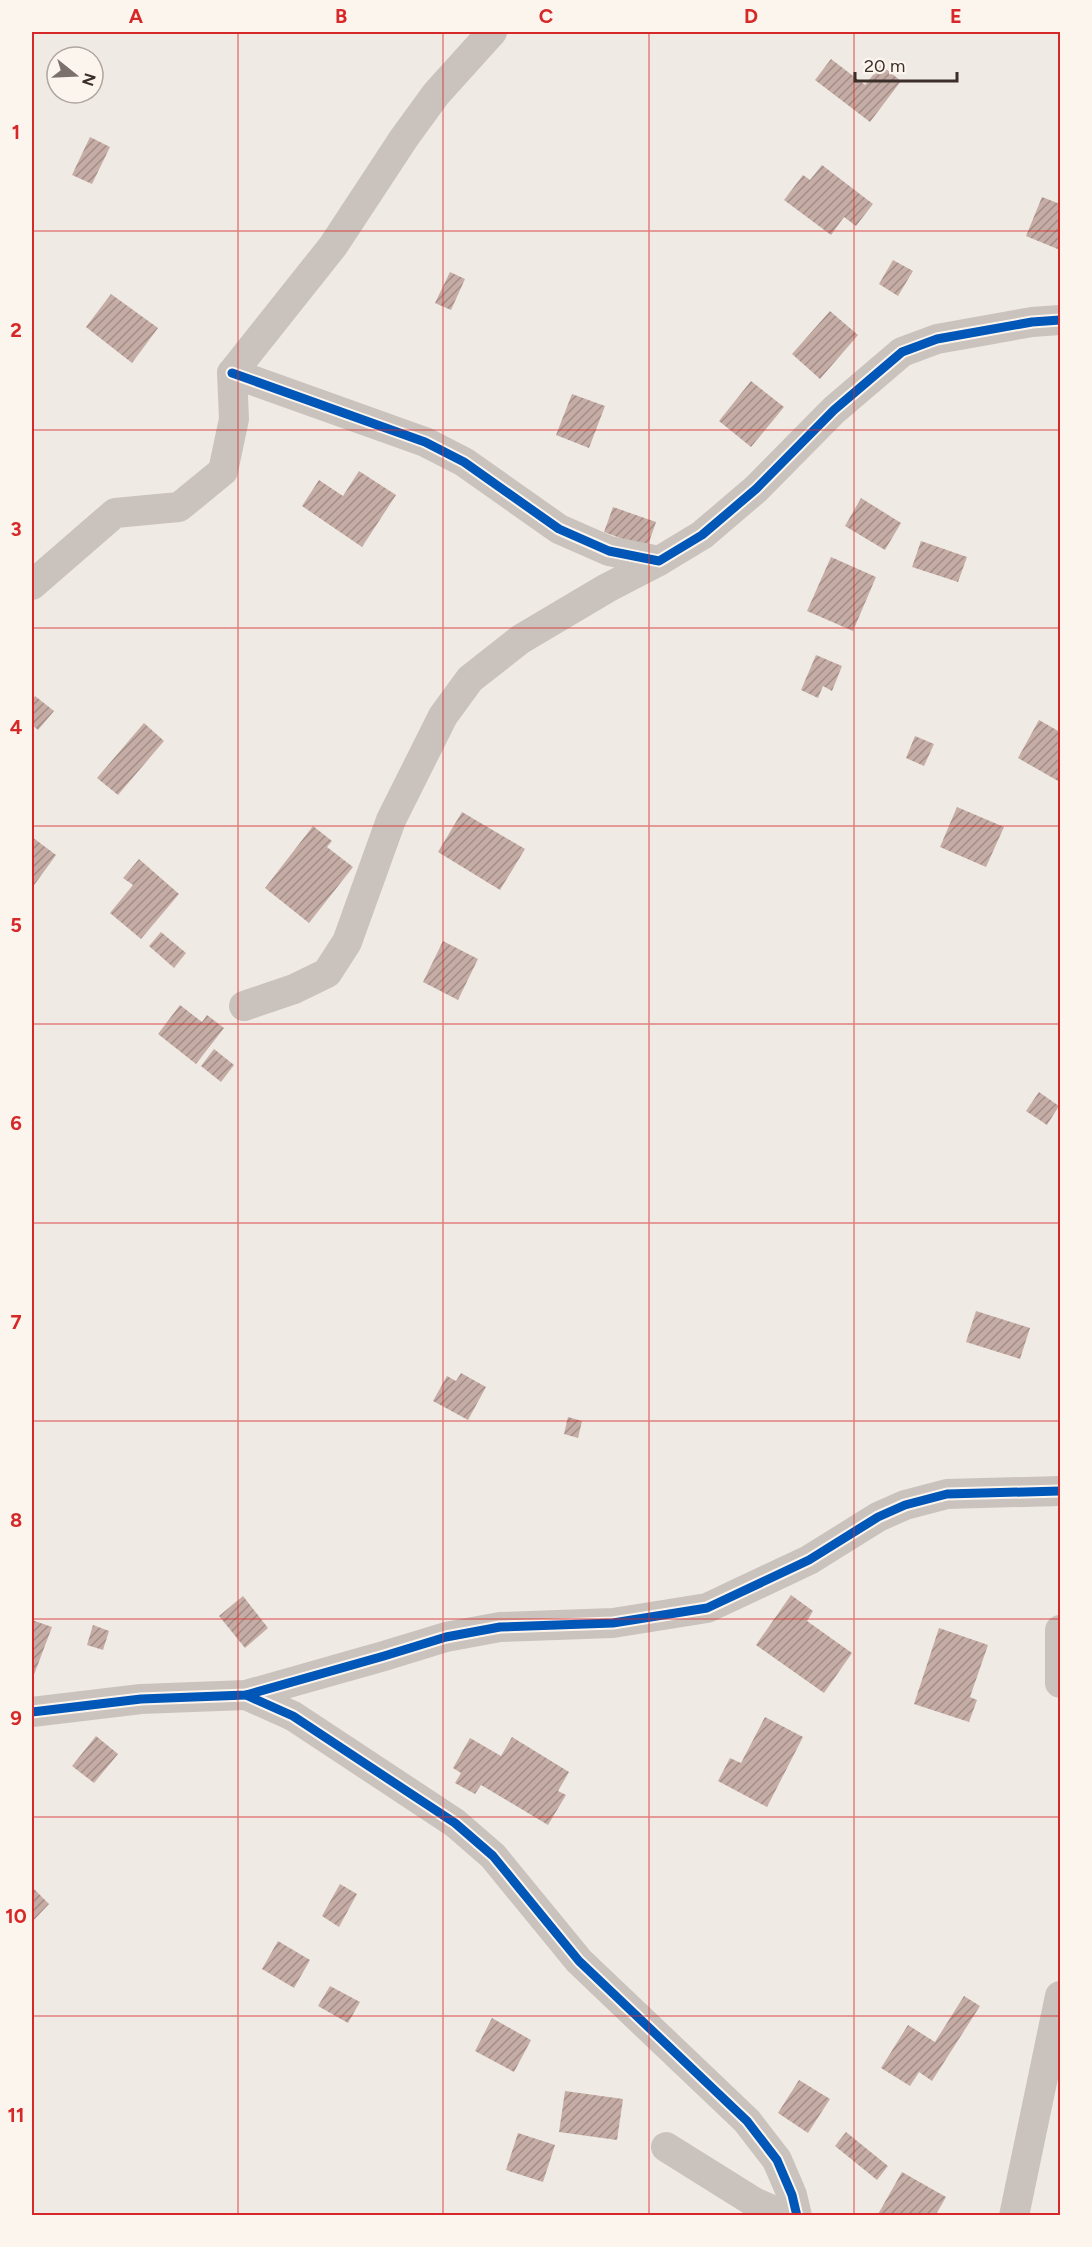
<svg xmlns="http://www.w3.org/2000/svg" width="1092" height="2247" font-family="Figtree,sans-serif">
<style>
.building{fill:url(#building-hatch)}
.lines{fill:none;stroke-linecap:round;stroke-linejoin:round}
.minor{stroke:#cac3bd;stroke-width:30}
.cycleway-casing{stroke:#fcf5ed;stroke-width:13}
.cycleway{stroke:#0057b8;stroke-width:9}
.grid{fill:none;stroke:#d62828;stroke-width:1.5;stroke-opacity:0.55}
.neatline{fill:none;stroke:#d62828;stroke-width:2}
.grid-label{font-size:20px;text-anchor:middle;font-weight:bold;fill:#d62828}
</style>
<defs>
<pattern id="building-hatch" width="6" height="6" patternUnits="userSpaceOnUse" patternTransform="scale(1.5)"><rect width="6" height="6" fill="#c5ada5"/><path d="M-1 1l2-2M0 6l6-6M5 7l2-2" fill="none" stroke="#a18d87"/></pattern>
</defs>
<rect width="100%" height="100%" fill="#f0eae5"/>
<g class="building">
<polygon points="831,59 865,85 881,65 901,81 870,122 815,80"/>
<polygon points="90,137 110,147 92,184 72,175"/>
<polygon points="822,165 873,204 856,226 844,217 831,235 784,200 803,175 810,180"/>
<polygon points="1042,197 1060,204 1060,250 1026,236"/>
<polygon points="893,260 913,271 898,296 879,284"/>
<polygon points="450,272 465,279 451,310 435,303"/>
<polygon points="111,294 158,328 132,363 86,327"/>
<polygon points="830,311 858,335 820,379 792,354"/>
<polygon points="751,381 784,407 751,447 719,421"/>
<polygon points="572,394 605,406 589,448 556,435"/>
<polygon points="359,471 396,495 362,547 302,506 319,480 343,496"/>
<polygon points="861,498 901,523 885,550 845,526"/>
<polygon points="613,507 656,522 647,548 604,532"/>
<polygon points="921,541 967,557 958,582 912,567"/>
<polygon points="831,557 876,577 853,631 807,611"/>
<polygon points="816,655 842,666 832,691 823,686 818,698 801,690"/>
<polygon points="35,696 54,711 38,730 32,725 32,701"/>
<polygon points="1039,720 1060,732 1060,777 1058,781 1018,758"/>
<polygon points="144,723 164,741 118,795 97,778"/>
<polygon points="915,736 934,744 924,766 906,758"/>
<polygon points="957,807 1004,827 986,867 940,847"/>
<polygon points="462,812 525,849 500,890 438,852"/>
<polygon points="313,826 332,841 327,847 353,867 309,923 265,888"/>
<polygon points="32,837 56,855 32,888"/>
<polygon points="139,859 179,894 141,939 110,913 133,885 123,878"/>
<polygon points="161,932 186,953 174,968 149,946"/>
<polygon points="443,941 478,959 458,1000 423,982"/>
<polygon points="180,1005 202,1022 207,1015 224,1028 196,1064 158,1034"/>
<polygon points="214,1049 234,1065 221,1082 201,1066"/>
<polygon points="1039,1092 1059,1106 1047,1125 1026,1111"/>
<polygon points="976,1311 1030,1328 1020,1359 966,1342"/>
<polygon points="461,1373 486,1387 468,1420 433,1401 447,1376 456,1381"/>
<polygon points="568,1417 582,1421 578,1438 564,1434"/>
<polygon points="791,1595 813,1611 807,1621 852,1653 824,1693 756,1645"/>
<polygon points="243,1596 268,1628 245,1648 219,1616"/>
<polygon points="32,1620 52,1627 32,1680"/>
<polygon points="93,1625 109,1631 103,1650 87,1645"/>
<polygon points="939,1628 988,1645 970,1697 977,1700 969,1722 914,1704"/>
<polygon points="765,1717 803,1737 767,1807 718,1781 730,1758 741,1763"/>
<polygon points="96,1736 118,1754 94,1783 72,1766"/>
<polygon points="512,1737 569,1772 558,1791 566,1795 548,1825 481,1785 475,1794 455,1783 461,1773 453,1768 470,1738 501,1756"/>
<polygon points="340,1884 357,1894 339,1927 322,1916"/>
<polygon points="32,1887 49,1904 32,1922"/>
<polygon points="278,1941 310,1960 294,1988 262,1969"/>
<polygon points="330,1986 360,2002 348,2023 318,2006"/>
<polygon points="964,1996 980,2006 932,2081 919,2072 910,2086 881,2068 908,2025 935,2042"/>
<polygon points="492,2018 531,2040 514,2072 475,2051"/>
<polygon points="799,2080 830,2099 808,2133 778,2113"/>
<polygon points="565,2091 623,2099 617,2140 559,2132"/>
<polygon points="846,2132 888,2166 877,2180 835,2146"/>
<polygon points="518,2133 555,2145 543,2182 506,2170"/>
<polygon points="902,2172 946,2197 935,2216 877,2216"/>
</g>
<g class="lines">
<g class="minor">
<polyline points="232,373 425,442 464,462 559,529 609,551 659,561 702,535 756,489 834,410 902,352 937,339 1032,322 1060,320"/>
<polyline points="32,585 115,513 179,507 223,471 234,419 232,373 333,246 404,138 436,94 492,32"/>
<polyline points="244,1006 294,989 327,973 347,942 391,820 443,716 470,679 521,639 607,588 659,561"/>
<polyline points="1060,1630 1060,1683"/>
<polyline points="246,1695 293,1716 455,1823 493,1856 579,1961 747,2121 777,2160 792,2195 797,2216"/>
<polyline points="32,1712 141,1699 246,1695 384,1656 446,1637 500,1627 613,1623 707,1608 809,1560 878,1517 905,1505 947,1494 1060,1491"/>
<polyline points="666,2147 754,2202 786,2216"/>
<polyline points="1014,2216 1060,1996"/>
</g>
<defs>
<g id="cycleway">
<polyline points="232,373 425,442 464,462 559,529 609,551 659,561 702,535 756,489 834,410 902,352 937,339 1032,322 1060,320"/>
<polyline points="246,1695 293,1716 455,1823 493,1856 579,1961 747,2121 777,2160 792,2195 797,2216"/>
<polyline points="32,1712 141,1699 246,1695 384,1656 446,1637 500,1627 613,1623 707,1608 809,1560 878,1517 905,1505 947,1494 1060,1491"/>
</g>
</defs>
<use href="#cycleway" class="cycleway-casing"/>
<use href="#cycleway" class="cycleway"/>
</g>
<path class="grid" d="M238 32V2216M443 32V2216M649 32V2216M854 32V2216M32 231H1060M32 430H1060M32 628H1060M32 826H1060M32 1024H1060M32 1223H1060M32 1421H1060M32 1619H1060M32 1817H1060M32 2016H1060"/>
<rect width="1092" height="2247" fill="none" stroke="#fcf5ed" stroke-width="66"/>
<g transform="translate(75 75) rotate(108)"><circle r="28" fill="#fcf5ed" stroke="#afa69f" stroke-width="1.5"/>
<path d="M0-4.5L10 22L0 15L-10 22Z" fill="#7b706b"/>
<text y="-9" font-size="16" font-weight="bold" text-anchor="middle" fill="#3c2f2a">N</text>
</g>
<path d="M855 72v9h102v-9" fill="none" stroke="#3c2f2a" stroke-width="3"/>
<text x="864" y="72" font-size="18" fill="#3c2f2a" stroke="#fcf5ed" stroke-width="4.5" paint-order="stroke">20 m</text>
<rect x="33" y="33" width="1026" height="2181" class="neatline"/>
<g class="grid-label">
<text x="136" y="23">A</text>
<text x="341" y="23">B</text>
<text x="546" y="23">C</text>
<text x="751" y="23">D</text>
<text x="956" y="23">E</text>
<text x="16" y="139">1</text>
<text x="16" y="337">2</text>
<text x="16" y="536">3</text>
<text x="16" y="734">4</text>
<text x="16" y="932">5</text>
<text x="16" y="1130">6</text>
<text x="16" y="1329">7</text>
<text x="16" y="1527">8</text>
<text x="16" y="1725">9</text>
<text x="16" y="1923">10</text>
<text x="16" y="2122">11</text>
</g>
</svg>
